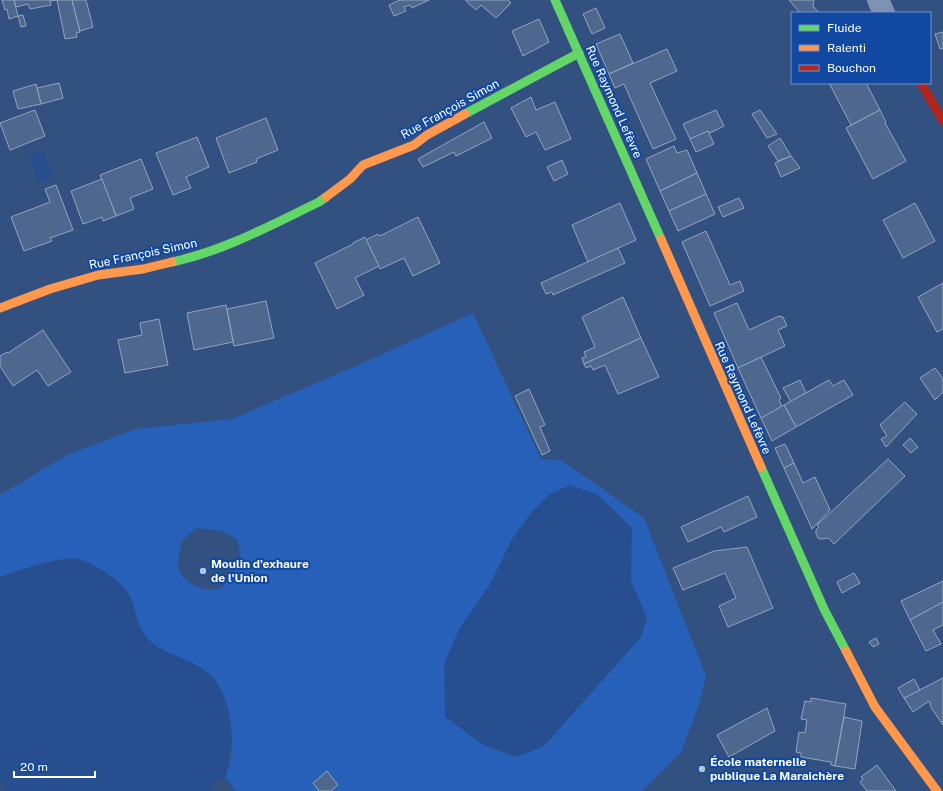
<svg xmlns="http://www.w3.org/2000/svg" width="943" height="791" font-family="'Public Sans',sans-serif">
<style>
.green{fill:#2660b8;fill-rule:evenodd}
.water{fill:#274f90}
.building{fill:#4e678e;stroke:#93a4be}
.lines{fill:none;stroke-linecap:round;stroke-linejoin:round}
.street{stroke:#7e92b1;stroke-width:22}
.fast{stroke:#63d668;stroke-width:9}
.slow{stroke:#ff974d;stroke-width:9}
.jam{stroke:#b3261e;stroke-width:9}
.poi-dot{fill:#b7c2d3;stroke:#1149a2;stroke-width:1.5}
.labels{text-anchor:middle;dominant-baseline:central;stroke-width:4;stroke-linejoin:round;paint-order:stroke}
.street-label{font-size:12px;fill:#fff;stroke:#1149a2}
.poi-label{font-size:12px;font-weight:bold;fill:#fff;stroke:#1149a2;text-anchor:start}
</style>
<rect width="100%" height="100%" fill="#325181"/>
<path class="green" d="M473 313 541 459 561 460 644 518 706 676 698 707 681 752 642 791H236L225 777C239 747 231 690 204 670 187 658 162 655 148 639 139 629 136 617 132 604 131 600 130 595 127 592 124 589 118 586 115 584 104 576 91 565 79 560 65 553 15 572 0 577V495L67 455 136 429 232 419 356 366ZM196 528 222 531 237 539 241 558C235 568 229 585 217 589 203 593 178 580 178 565 178 557 181 548 182 541Z"/>
<g class="water">
<polygon points="43,150 54,176 39,183 28,157"/>
<polygon points="570,485 597,494 632,528 631,581 647,618 641,637 544,746 517,757 485,746 445,717 444,664 460,627 489,586 512,539 531,513 550,494"/>
<path d="M66 559C72 559 78 559 84 561 97 565 121 581 128 593 137 609 135 625 149 640 161 652 180 656 194 664 200 667 207 671 212 676 227 692 235 730 230 751 226 770 232 777 211 784L212 791H7L0 779V577L34 566Z"/>
</g>
<g class="building">
<polygon points="2,0 14,0 18,16 9,19 7,9 5,10"/>
<polygon points="14,0 72,0 80,32 76,33 77,37 65,39 57,0 50,1 51,5 30,9 28,4 16,7"/>
<polygon points="72,0 86,0 93,27 80,31"/>
<polygon points="400,0 429,0 412,8 410,5 404,7 406,11 394,16 389,5"/>
<polygon points="465,0 508,0 511,3 496,18 481,5 476,10"/>
<polygon points="789,0 814,0 813,6 819,13 800,13"/>
<polygon points="596,8 605,28 592,34 583,14"/>
<polygon points="23,15 26,26 21,27 18,16"/>
<polygon points="539,19 549,42 523,56 512,31"/>
<polygon points="943,32 943,48 940,49 935,34"/>
<polygon points="620,34 633,63 609,74 596,44"/>
<polygon points="667,49 677,71 650,83 676,139 653,149 624,84 615,88 609,74"/>
<polygon points="59,83 63,98 41,104 37,88"/>
<polygon points="829,83 866,83 880,110 851,125"/>
<polygon points="36,84 41,104 18,109 13,91"/>
<polygon points="531,97 536,110 555,102 571,139 545,150 536,132 526,137 511,108"/>
<polygon points="35,110 45,136 10,150 0,123"/>
<polygon points="716,110 724,126 710,133 708,131 690,139 683,124"/>
<polygon points="760,110 777,134 767,138 752,114"/>
<polygon points="880,110 886,122 885,123 906,161 873,179 846,128"/>
<polygon points="266,118 278,150 256,159 257,162 229,173 216,138"/>
<polygon points="484,122 492,138 456,156 454,152 423,167 418,159"/>
<polygon points="708,131 714,144 696,152 690,139"/>
<polygon points="197,137 209,167 186,177 191,188 173,195 156,153"/>
<polygon points="780,138 791,156 778,161 768,146"/>
<polygon points="674,146 677,153 687,150 697,173 660,191 646,159"/>
<polygon points="791,156 800,168 781,177 775,163"/>
<polygon points="141,159 153,189 130,198 134,209 116,216 100,175"/>
<polygon points="562,160 568,174 554,181 547,167"/>
<polygon points="697,173 706,194 669,211 660,191"/>
<polygon points="102,179 116,216 103,221 102,217 83,224 71,191"/>
<polygon points="56,185 73,230 50,238 52,241 24,251 11,217 50,202 45,189"/>
<polygon points="706,194 715,214 678,231 669,211"/>
<polygon points="739,198 744,208 723,217 718,207"/>
<polygon points="620,203 636,240 588,262 572,225"/>
<polygon points="915,203 935,241 903,258 883,220"/>
<polygon points="418,217 440,263 413,276 404,258 380,269 366,240 378,234 380,236"/>
<polygon points="706,231 730,285 740,281 744,291 710,306 682,242"/>
<polygon points="365,237 379,266 355,278 364,295 337,309 315,263 353,244 353,243"/>
<polygon points="618,248 625,263 553,295 552,292 546,294 541,283"/>
<polygon points="943,283 943,329 937,332 918,297"/>
<polygon points="623,297 641,338 584,364 582,358 586,357 584,352 595,347 582,317"/>
<polygon points="266,301 274,338 234,346 227,309"/>
<polygon points="737,303 749,330 779,316 783,317 787,326 778,330 785,346 738,368 714,313"/>
<polygon points="226,305 233,342 194,350 187,313"/>
<polygon points="159,319 168,365 125,373 118,340 142,335 140,323"/>
<polygon points="43,330 71,372 48,386 37,370 13,386 0,366 0,356 7,352 8,353"/>
<polygon points="641,338 659,377 618,394 605,365 593,370 591,366 586,368 584,364"/>
<polygon points="761,357 781,398 779,400 782,407 761,418 738,368"/>
<polygon points="935,368 943,379 943,392 935,400 920,378"/>
<polygon points="800,380 806,393 791,402 783,388"/>
<polygon points="829,380 833,386 844,380 853,395 796,427 784,405"/>
<polygon points="529,389 545,425 540,427 550,451 542,455 515,396"/>
<polygon points="905,402 917,414 886,447 881,439 887,436 880,425"/>
<polygon points="784,405 796,427 772,441 761,418"/>
<polygon points="910,438 918,447 911,453 903,445"/>
<polygon points="785,444 794,463 784,468 775,448"/>
<polygon points="888,459 905,476 834,544 828,538 821,539 818,538 816,534 816,530 819,527 817,525"/>
<polygon points="794,463 803,483 815,477 830,510 812,529 784,468"/>
<polygon points="748,496 757,517 724,532 721,527 688,542 681,527"/>
<polygon points="747,547 773,608 728,627 719,606 736,598 725,573 683,590 673,568 714,551"/>
<polygon points="854,573 860,583 842,593 837,582"/>
<polygon points="943,581 943,602 910,620 901,601"/>
<polygon points="943,602 943,625 933,630 941,644 926,651 910,620"/>
<polygon points="876,638 879,644 873,647 869,642"/>
<polygon points="943,678 943,725 930,706 931,705 929,701 913,712 904,698"/>
<polygon points="914,679 920,690 904,698 898,688"/>
<polygon points="811,698 846,704 835,766 831,765 831,762 801,757 801,753 796,752 799,732 805,733 807,720 801,719 805,701 811,702"/>
<polygon points="767,708 775,731 729,757 717,735"/>
<polygon points="844,717 862,721 855,769 835,766"/>
<polygon points="877,765 896,791 867,791 860,782 863,779 861,777"/>
<polygon points="327,771 338,785 331,791 319,791 313,783"/>
</g>
<g class="lines">
<polyline class="street" points="878,0 884,13"/>
<g class="fast">
<polyline points="555,0 661,239"/>
<polyline points="465,114 579,53"/>
<path d="M172 262C224 251 271 225 319 202L326 197"/>
<polyline points="761,467 824,609 846,651"/>
</g>
<g class="slow">
<polyline points="326,197 350,179 363,165 414,145 427,135 465,114"/>
<polyline points="661,239 761,467"/>
<polyline points="0,308 50,289 98,275 143,269 172,262"/>
<polyline points="846,651 875,707 937,791"/>
</g>
<polyline class="jam" points="921,83 943,121"/>
</g>
<g class="poi-dot">
<circle cx="203" cy="571" r="4"/>
<circle cx="702" cy="769" r="4"/>
</g>
<g class="labels">
<g class="street-label">
<text transform="translate(614 102) rotate(66)">Rue Raymond Lefèvre</text>
<text transform="translate(450 109) rotate(-29)">Rue François Simon</text>
<text transform="translate(143 254) rotate(-12)">Rue François Simon</text>
<text transform="translate(743 398) rotate(66)">Rue Raymond Lefèvre</text>
</g>
<g class="poi-label">
<text x="211" y="564">Moulin d'exhaure<tspan x="211" dy="14">de l'Union</tspan></text>
<text x="710" y="762">École maternelle<tspan x="710" dy="14">publique La Maraichère</tspan></text>
</g>
</g>
<rect x="791" y="12" width="140" height="72" fill="#1149a2" stroke="#7092c7"/>
<rect x="799" y="25" width="20" height="6" fill="#63d668" stroke="#7092c7"/>
<text x="827" y="32" font-size="12" fill="#ffffff">Fluide</text>
<rect x="799" y="45" width="20" height="6" fill="#ff974d" stroke="#7092c7"/>
<text x="827" y="52" font-size="12" fill="#ffffff">Ralenti</text>
<rect x="799" y="65" width="20" height="6" fill="#b3261e" stroke="#7092c7"/>
<text x="827" y="72" font-size="12" fill="#ffffff">Bouchon</text>
<path d="M14 771v6h81v-6" fill="none" stroke="#ffffff" stroke-width="2"/>
<text x="20" y="771" font-size="12" fill="#ffffff" stroke="#1149a2" stroke-width="3" paint-order="stroke">20 m</text>
</svg>
